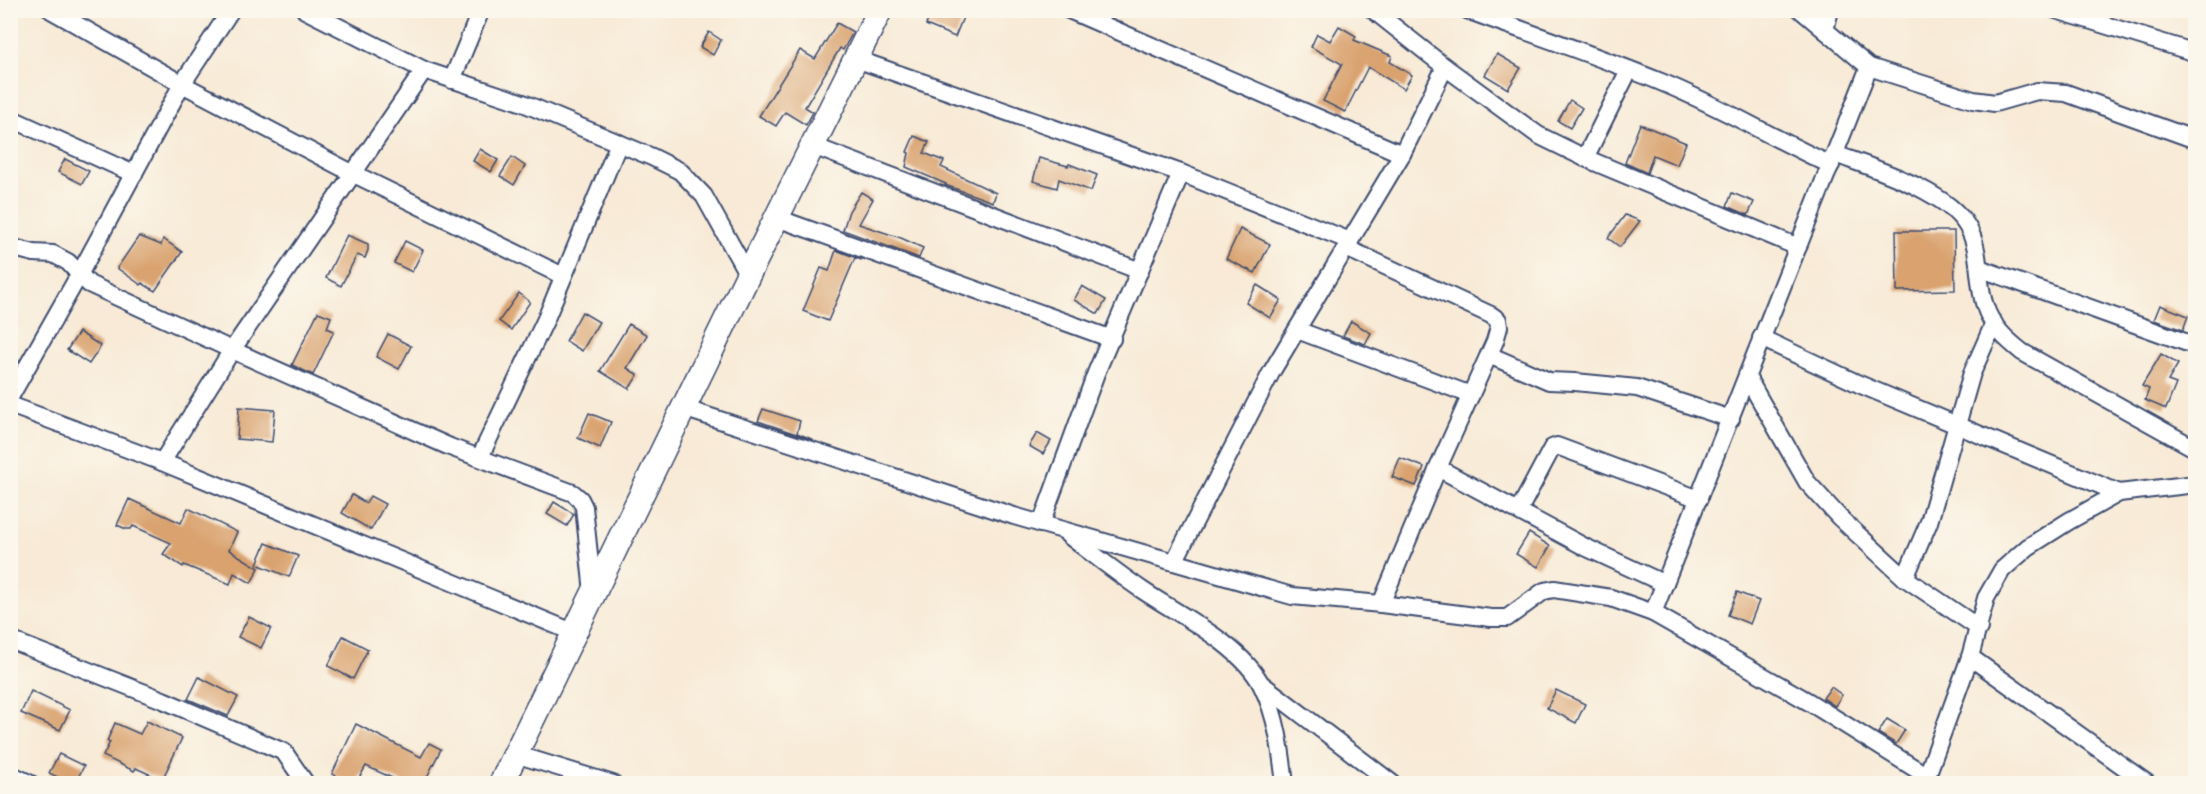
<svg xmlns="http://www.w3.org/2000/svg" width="2206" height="794" font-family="Itim,sans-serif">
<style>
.building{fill:#d9a26e}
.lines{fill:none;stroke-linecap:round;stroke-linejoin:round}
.street-casing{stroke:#3c4b70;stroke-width:20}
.secondary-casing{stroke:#3c4b70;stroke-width:27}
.street{stroke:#fff;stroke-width:16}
.secondary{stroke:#fff;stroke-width:24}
</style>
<rect width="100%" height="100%" fill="#fbf7ec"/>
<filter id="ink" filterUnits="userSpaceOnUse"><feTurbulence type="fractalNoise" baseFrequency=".0167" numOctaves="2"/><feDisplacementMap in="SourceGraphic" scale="12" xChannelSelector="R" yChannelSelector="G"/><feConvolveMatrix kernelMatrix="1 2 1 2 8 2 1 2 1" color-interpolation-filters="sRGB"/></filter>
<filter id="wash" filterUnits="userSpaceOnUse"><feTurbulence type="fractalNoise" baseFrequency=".008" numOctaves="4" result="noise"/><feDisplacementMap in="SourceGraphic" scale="24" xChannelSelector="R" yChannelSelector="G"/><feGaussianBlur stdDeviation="1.35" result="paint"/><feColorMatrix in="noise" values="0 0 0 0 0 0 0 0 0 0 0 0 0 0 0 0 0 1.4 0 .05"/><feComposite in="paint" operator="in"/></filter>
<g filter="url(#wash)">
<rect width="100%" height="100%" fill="#f8ead6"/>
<g id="blocks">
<g class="building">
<polygon points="932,10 966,10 955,37 926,25"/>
<polygon points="837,23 853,32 843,50 840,48 805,107 813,112 806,125 785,112 776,126 759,116 800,50 815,59"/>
<polygon points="1339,26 1356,36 1354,40 1392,56 1390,62 1412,75 1404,89 1368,67 1345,112 1323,101 1342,64 1311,47 1317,34 1330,41"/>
<polygon points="709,32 721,40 713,55 700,47"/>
<polygon points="1497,54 1521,68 1508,89 1485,75"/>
<polygon points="1570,100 1582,108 1570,128 1558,121"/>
<polygon points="1640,124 1686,143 1677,165 1653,155 1647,173 1625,163"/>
<polygon points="914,136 929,142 924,153 944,161 941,167 996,193 993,202 945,185 946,184 906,167 909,153 907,152"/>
<polygon points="480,149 498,160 491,172 473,161"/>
<polygon points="512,157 525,166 514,185 500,176"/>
<polygon points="1039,158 1068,166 1069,164 1097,175 1091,191 1059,179 1057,188 1033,181"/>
<polygon points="65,159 89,171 82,184 58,172"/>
<polygon points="861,192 873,199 859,224 901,238 923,248 919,258 843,230 849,211"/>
<polygon points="1732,193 1754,202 1748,215 1727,206"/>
<polygon points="1625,215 1640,221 1620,247 1608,238"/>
<polygon points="1240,229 1270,244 1255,273 1226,259"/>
<polygon points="1896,231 1954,231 1955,290 1897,291"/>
<polygon points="347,235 368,244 368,250 365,258 357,255 341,286 326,278"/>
<polygon points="139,236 161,245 163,239 182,252 155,291 142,283 141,285 117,268"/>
<polygon points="405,241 423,250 412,272 394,263"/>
<polygon points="836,250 862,260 855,258 828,321 803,311 821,268 829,271"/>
<polygon points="1257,285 1281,300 1270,318 1246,303"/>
<polygon points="1082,286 1106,300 1098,314 1074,300"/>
<polygon points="519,293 530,302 511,330 499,321"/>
<polygon points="2160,305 2188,316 2183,330 2154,320"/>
<polygon points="318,312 331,317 327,328 334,331 313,375 292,365"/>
<polygon points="582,312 599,322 582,351 566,341"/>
<polygon points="1351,321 1371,333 1365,344 1343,336"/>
<polygon points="629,324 647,335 627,368 638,375 629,389 600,371"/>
<polygon points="79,332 101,346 89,364 67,350"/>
<polygon points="388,334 411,346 399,369 376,357"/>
<polygon points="2161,354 2178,364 2168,381 2176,384 2166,409 2145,400 2149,389 2142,386"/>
<polygon points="239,407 275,410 272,442 237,439"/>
<polygon points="763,409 800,421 797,433 814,440 758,421"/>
<polygon points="589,413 611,422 600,448 578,438"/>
<polygon points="1037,433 1051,441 1043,454 1029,446"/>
<polygon points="1400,458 1424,467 1416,486 1392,477"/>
<polygon points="352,495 366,503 370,496 385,504 371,530 342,513"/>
<polygon points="129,499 181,523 188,508 237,532 229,550 259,568 251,583 234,573 230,584 184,565 183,567 163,554 171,543 133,526 131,529 126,529 117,525"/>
<polygon points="554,502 574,514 567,526 547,514"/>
<polygon points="1529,533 1550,546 1538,567 1516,554"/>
<polygon points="266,543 298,556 289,577 257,564"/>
<polygon points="1737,592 1759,601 1750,624 1728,615"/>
<polygon points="249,617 271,628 261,648 238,637"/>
<polygon points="343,636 368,649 353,679 328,666"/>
<polygon points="199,677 238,697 228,716 188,699"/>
<polygon points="1831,687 1842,695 1835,706 1823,698"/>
<polygon points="1556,690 1585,704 1576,723 1547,708"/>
<polygon points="31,691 70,710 60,730 21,713"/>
<polygon points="1887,719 1905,730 1896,744 1878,733"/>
<polygon points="147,721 182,738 162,780 136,768 134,771 103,756 110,742 107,741 115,723 140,734"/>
<polygon points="356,724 421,757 429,743 441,749 424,783 403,783 366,766 356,783 349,783 332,774"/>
<polygon points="59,754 84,766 75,783 70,783 49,773"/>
</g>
</g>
</g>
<g filter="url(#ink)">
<use href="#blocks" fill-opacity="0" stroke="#3c4b70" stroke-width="1.5"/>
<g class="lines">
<defs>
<g id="street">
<polyline points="51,10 182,84 352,173 563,276"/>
<polyline points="305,10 424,70 523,103 652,157 680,171 704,196 748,275"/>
<polyline points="1069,10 1402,154"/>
<polyline points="1373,10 1445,67 1538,135 1585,158 1798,247"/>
<path d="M1467 10C1532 34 1598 56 1661 82 1720 106 1774 139 1831 165"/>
<polyline points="1801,10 1869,67 1973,100 1995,103 2037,91 2066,93 2196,140"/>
<polyline points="2056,10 2196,53"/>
<polyline points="1825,30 1830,10"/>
<polyline points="856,59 1181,173 1350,241"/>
<polyline points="452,80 481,10"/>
<polyline points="10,118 134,174"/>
<polyline points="813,146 1140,271"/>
<path d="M1835 154C1872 168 1946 190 1967 226 1982 250 1976 280 1985 306 1991 326 2007 340 2022 352L2196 449"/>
<polyline points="1585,158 1629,70"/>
<polyline points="777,218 1112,339"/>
<polyline points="10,247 34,253 53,254 68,262 89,284 232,350 450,447 573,493 580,499 584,507 593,593"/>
<polyline points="1346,248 1491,315 1498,320 1499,327 1495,341 1438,468 1381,604"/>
<polyline points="1979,268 2196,346"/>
<polyline points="1297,330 1471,395"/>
<polyline points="1761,338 1859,384 2119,493"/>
<polyline points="1489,355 1549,381 1575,382 1637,388 1731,419"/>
<polyline points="1747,377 1807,482 1839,517 1905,578 1979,628"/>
<polyline points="10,397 79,275 182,84 231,10"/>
<polyline points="10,405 162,462 575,633"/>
<polyline points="683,408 1014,516 1292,596 1381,604 1491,618 1507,618 1544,591 1554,589 1611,598 1653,613 1809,702 1927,776"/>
<polyline points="480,457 545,321 619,143"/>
<polyline points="162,462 232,350 424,70"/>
<polyline points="1438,468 1585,547 1665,584"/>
<polyline points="1519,510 1552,448 1557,446 1699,499"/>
<polyline points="1041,524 1096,373 1181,173"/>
<path d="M1068 535C1093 554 1117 573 1142 590 1179 615 1242 645 1262 686 1277 716 1281 750 1285 784"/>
<polyline points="1174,562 1272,371 1402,154 1445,67"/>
<polyline points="1905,578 1929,522 1972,373 1994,323"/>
<polyline points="1653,613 1869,67"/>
<polyline points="10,640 163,700 284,752 306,784"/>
<polyline points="1970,657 2148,784"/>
<polyline points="1263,685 1393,784"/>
<polyline points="515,754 613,784"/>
<polyline points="10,774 31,784"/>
<polyline points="1924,784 1970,657 1986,598 2002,570 2028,547 2069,521 2119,493 2196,484"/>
</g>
<polyline id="secondary" points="501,784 748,275 880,10"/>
</defs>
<use href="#street" class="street-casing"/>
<use href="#secondary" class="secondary-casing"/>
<use href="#street" class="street"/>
<use href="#secondary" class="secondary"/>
</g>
</g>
<rect width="2206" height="794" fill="none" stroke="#fbf7ec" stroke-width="36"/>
</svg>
